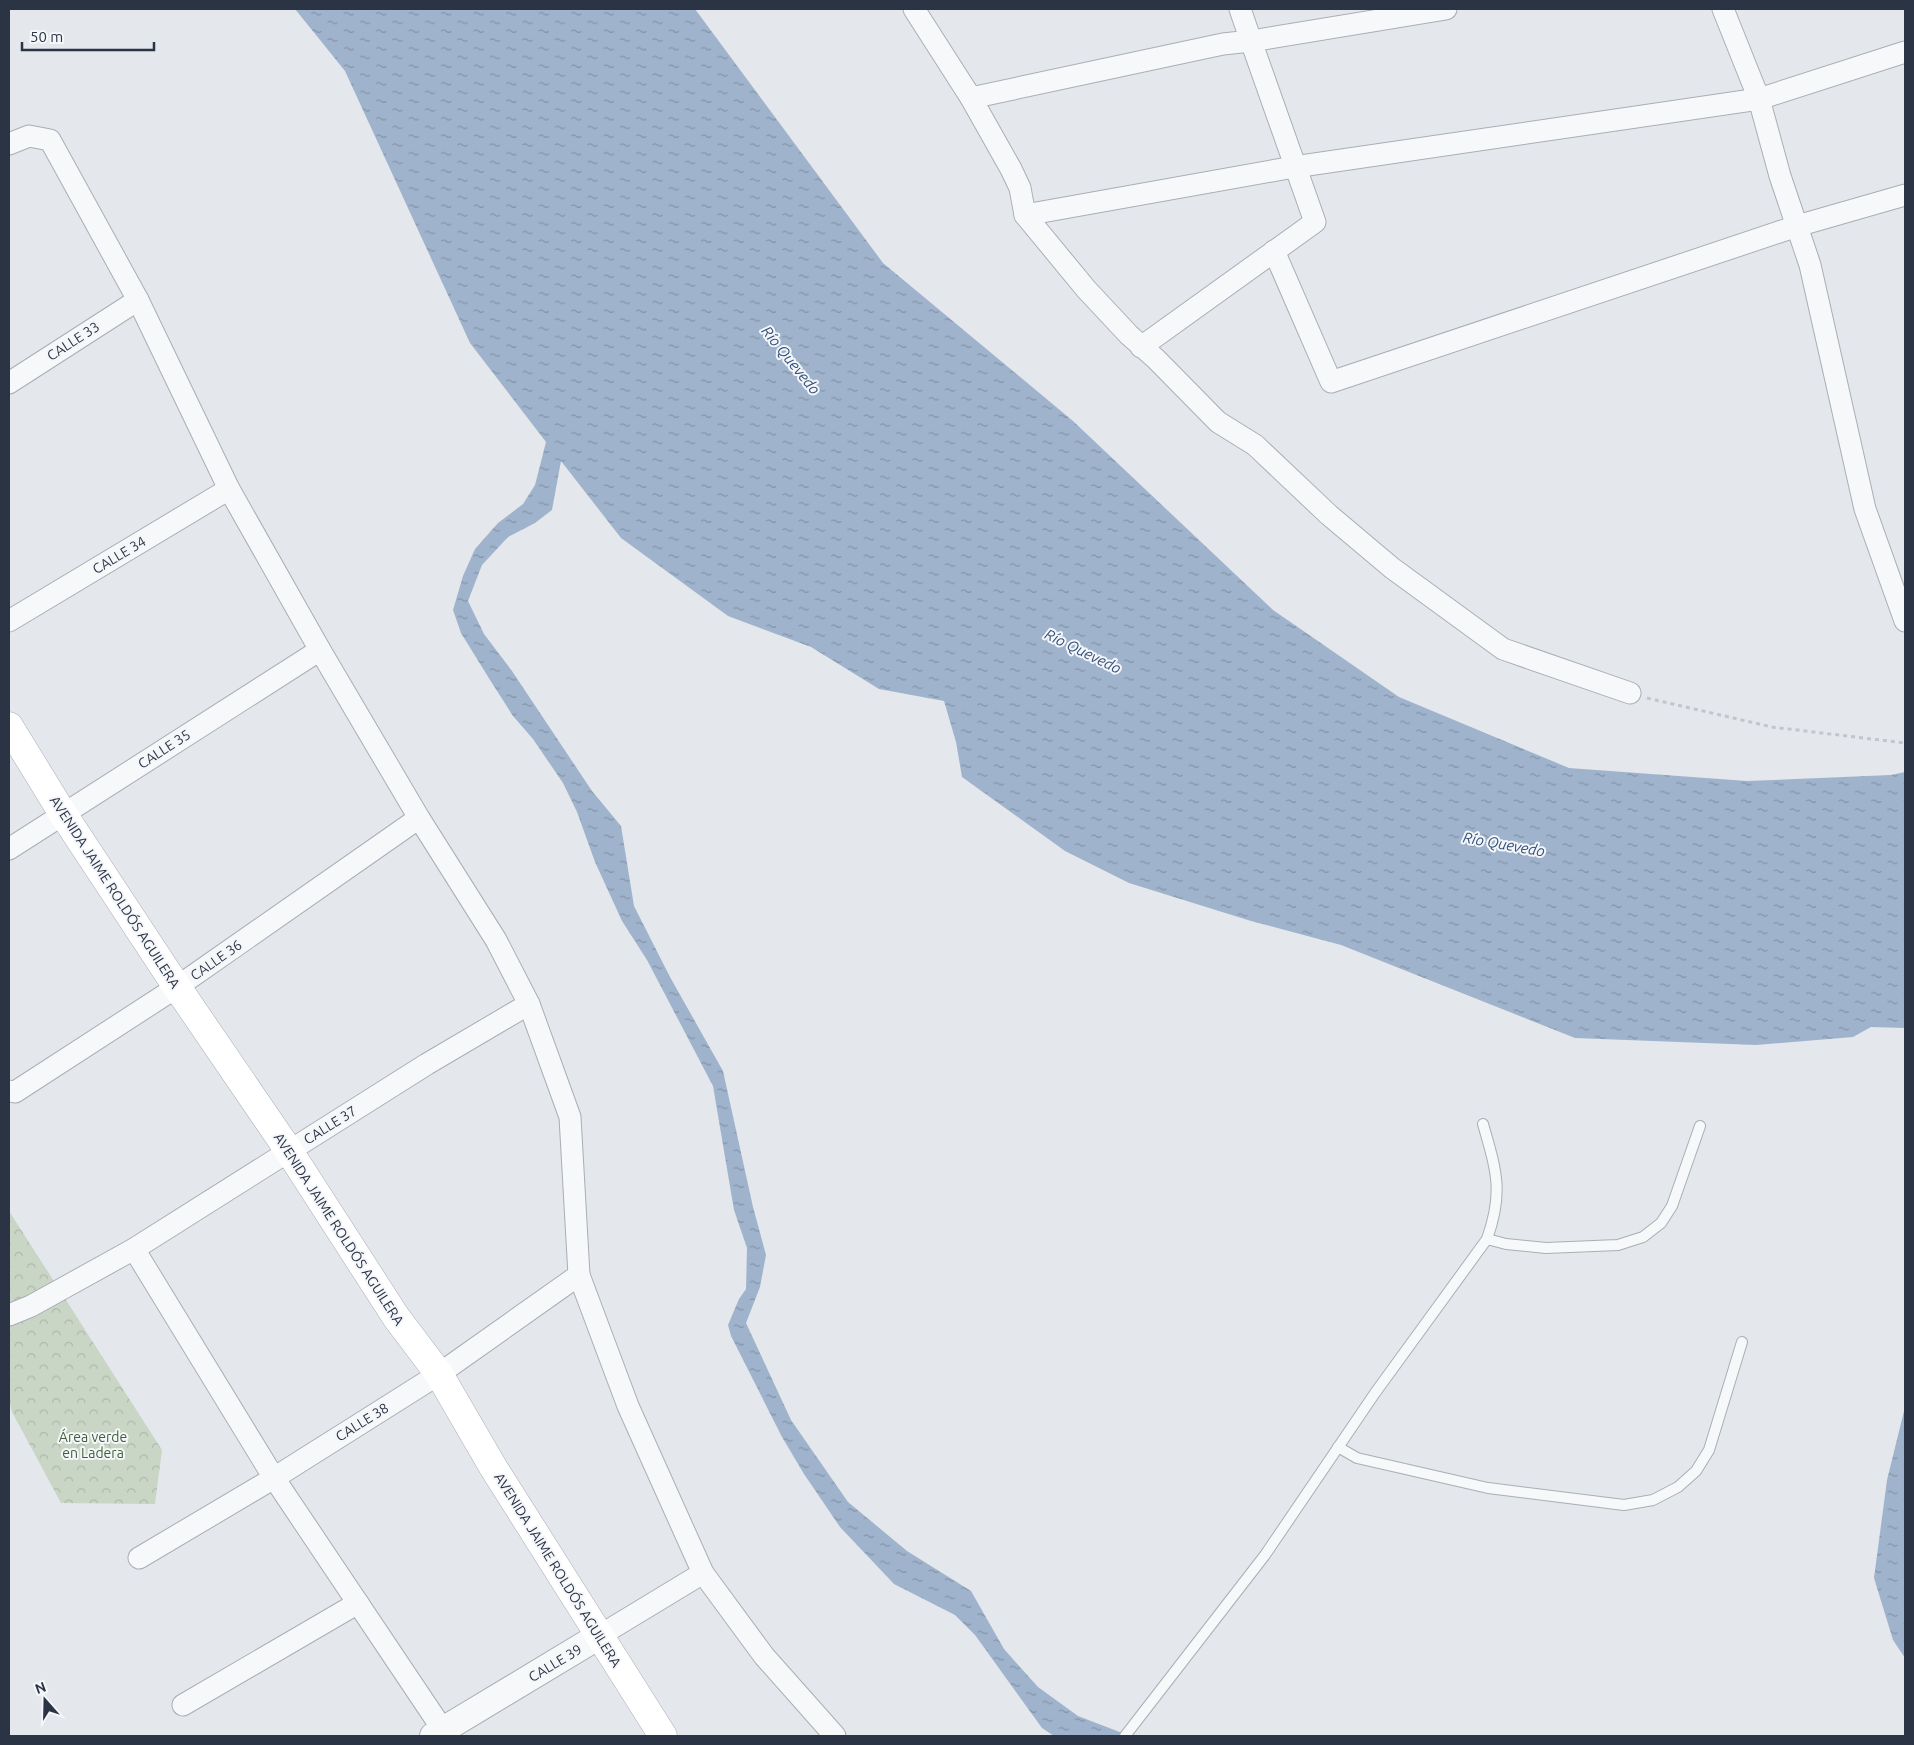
<svg xmlns="http://www.w3.org/2000/svg" width="1914" height="1745" font-family="Ubuntu,sans-serif">
<style>
.forest{fill:url(#forest-crowns)}
.water{fill:url(#water-ripples)}
.lines{fill:none;stroke-linecap:round;stroke-linejoin:round}
.service-casing{stroke:#a9aeb7;stroke-width:12}
.minor-casing{stroke:#a9aeb7;stroke-width:23}
.tertiary-casing{stroke:#a9aeb7;stroke-width:28}
.secondary-casing{stroke:#a9aeb7;stroke-width:29}
.path{stroke:#c2c5cb;stroke-width:3;stroke-dasharray:4 4;stroke-linecap:butt}
.service{stroke:#f7f8fa;stroke-width:10}
.minor{stroke:#f7f8fa;stroke-width:21}
.tertiary{stroke:#f7f8fa;stroke-width:26}
.secondary{stroke:#fff;stroke-width:28}
.labels{text-anchor:middle;dominant-baseline:central;stroke-width:4;stroke-linejoin:round;paint-order:stroke}
.street-label{font-size:14px;fill:#2b3445;stroke:#f4f6f9}
.park-label{font-size:14px;fill:#3f6138;stroke:#f4f6f9}
.water-label{font-size:15px;font-style:italic;fill:#34527a;stroke:#f4f6f9}
</style>
<defs>
<pattern id="forest-crowns" width="20" height="18" patternUnits="userSpaceOnUse" patternTransform="scale(1.25)"><rect width="20" height="18" fill="#c9d6c5"/><path d="M2 6a3 3 0 1 1 6 0M12 15a3 3 0 1 1 6 0" fill="none" stroke="#adb8ab"/></pattern>
<pattern id="water-ripples" width="26" height="14" patternUnits="userSpaceOnUse" patternTransform="scale(1.25)"><rect width="26" height="14" fill="#9fb4cc"/><path d="M2 4q2-2 4 0t4 0M15 11q2-2 4 0t4 0" fill="none" stroke="#8293a7"/></pattern>
</defs>
<rect width="100%" height="100%" fill="#e4e7ec"/>
<polygon class="forest" points="9,1211 162,1450 155,1504 61,1503 12,1412 9,1400"/>
<g class="water">
<polygon points="295,9 695,9 883,263 1073,421 1273,610 1399,697 1569,768 1747,781 1891,775 1905,772 1905,1028 1871,1027 1853,1037 1756,1045 1575,1038 1341,945 1251,921 1129,883 1065,851 962,777 956,742 944,701 879,689 811,647 728,616 621,538 561,461 552,510 535,523 508,537 482,565 468,601 484,634 512,671 592,791 621,826 634,906 670,977 723,1071 753,1207 766,1255 760,1287 746,1323 791,1420 848,1502 907,1551 971,1591 1004,1649 1038,1687 1078,1716 1130,1736 1054,1736 1042,1728 975,1635 955,1615 894,1584 840,1527 804,1474 782,1437 731,1336 728,1325 739,1299 746,1289 747,1248 734,1210 713,1086 647,960 622,921 595,862 577,812 563,783 533,739 513,716 490,680 461,633 453,610 463,576 475,549 498,523 523,504 535,485 546,442 470,343 345,71"/>
<polygon points="1905,1407 1905,1658 1893,1640 1874,1578 1887,1480"/>
</g>
<g class="lines">
<defs>
<g id="service">
<polyline points="1487,1239 1506,1244 1546,1248 1618,1245 1643,1237 1661,1223 1672,1206 1700,1126"/>
<polyline points="1338,1447 1357,1458 1488,1488 1624,1505 1653,1500 1678,1487 1696,1471 1709,1450 1742,1342"/>
<path d="M1125 1736 1265 1555 1375 1393 1487 1239C1504 1191 1496 1170 1483 1124"/>
</g>
<g id="minor">
<polyline points="914,9 971,98 1011,169 1020,188 1025,215 1086,289 1129,335 1156,359 1218,422 1255,445 1329,515 1392,568 1503,649 1630,693"/>
<polyline points="1723,9 1759,99 1780,176 1810,265 1865,509 1905,621"/>
<polyline points="971,98 1223,44 1251,41 1240,9"/>
<polyline points="9,144 29,136 50,140 138,300 229,489 320,650 419,818 496,940 529,1004 570,1117 579,1275 628,1406 703,1573 764,1656 835,1736"/>
<polyline points="1025,215 1294,167 1759,99 1905,52"/>
<polyline points="1274,251 1331,382 1797,226 1905,195"/>
<polyline points="1141,347 1315,222 1251,41 1446,9"/>
<polyline points="9,383 138,300"/>
<polyline points="9,621 229,489"/>
<polyline points="9,849 320,650"/>
<polyline points="9,1091 15,1092 177,987 419,818"/>
<polyline points="134,1249 274,1478 447,1736"/>
<polyline points="9,1315 31,1306 134,1249 427,1064 529,1004"/>
<polyline points="139,1558 274,1478 439,1374 579,1275"/>
<polyline points="599,1636 703,1573"/>
<polyline points="183,1705 358,1603"/>
</g>
<polyline id="tertiary" points="433,1736 599,1636"/>
<polyline id="secondary" points="9,726 63,814 177,987 289,1151 396,1317 439,1374 493,1467 663,1736"/>
</defs>
<use href="#service" class="service-casing"/>
<use href="#minor" class="minor-casing"/>
<use href="#tertiary" class="tertiary-casing"/>
<use href="#secondary" class="secondary-casing"/>
<polyline class="path" points="1647,698 1772,727 1905,743"/>
<use href="#service" class="service"/>
<use href="#minor" class="minor"/>
<use href="#tertiary" class="tertiary"/>
<use href="#secondary" class="secondary"/>
</g>
<g class="labels">
<g class="street-label">
<text transform="translate(73 341) rotate(-33)">CALLE 33</text>
<text transform="translate(119 555) rotate(-31)">CALLE 34</text>
<text transform="translate(164 749) rotate(-33)">CALLE 35</text>
<text transform="translate(115 892) rotate(57)">AVENIDA JAIME ROLDÓS AGUILERA</text>
<text transform="translate(216 960) rotate(-35)">CALLE 36</text>
<text transform="translate(330 1125) rotate(-32)">CALLE 37</text>
<text transform="translate(339 1229) rotate(57)">AVENIDA JAIME ROLDÓS AGUILERA</text>
<text transform="translate(362 1422) rotate(-32)">CALLE 38</text>
<text transform="translate(558 1570) rotate(58)">AVENIDA JAIME ROLDÓS AGUILERA</text>
<text transform="translate(555 1663) rotate(-31)">CALLE 39</text>
</g>
<g class="park-label">
<text x="93" y="1437">Área verde<tspan x="93" dy="16">en Ladera</tspan></text>
</g>
<g class="water-label">
<text transform="translate(791 360) rotate(51)">Río Quevedo</text>
<text transform="translate(1083 651) rotate(26)">Río Quevedo</text>
<text transform="translate(1504 844) rotate(10)">Río Quevedo</text>
</g>
</g>
<rect width="1914" height="1745" fill="none" stroke="#2b3445" stroke-width="20"/>
<g transform="translate(45 1700) rotate(340)" stroke="#f4f6f9" stroke-width="4" paint-order="stroke">
<path d="M0-4L9 19L0 12L-9 19Z" fill="#2b3445"/>
<text y="-8" font-size="14" font-weight="bold" text-anchor="middle" fill="#2b3445">N</text>
</g>
<path d="M22 42v8h132v-8" fill="none" stroke="#2b3445" stroke-width="2.5"/>
<text x="30" y="42" font-size="15" fill="#2b3445" stroke="#f4f6f9" stroke-width="4" paint-order="stroke">50 m</text>
</svg>
